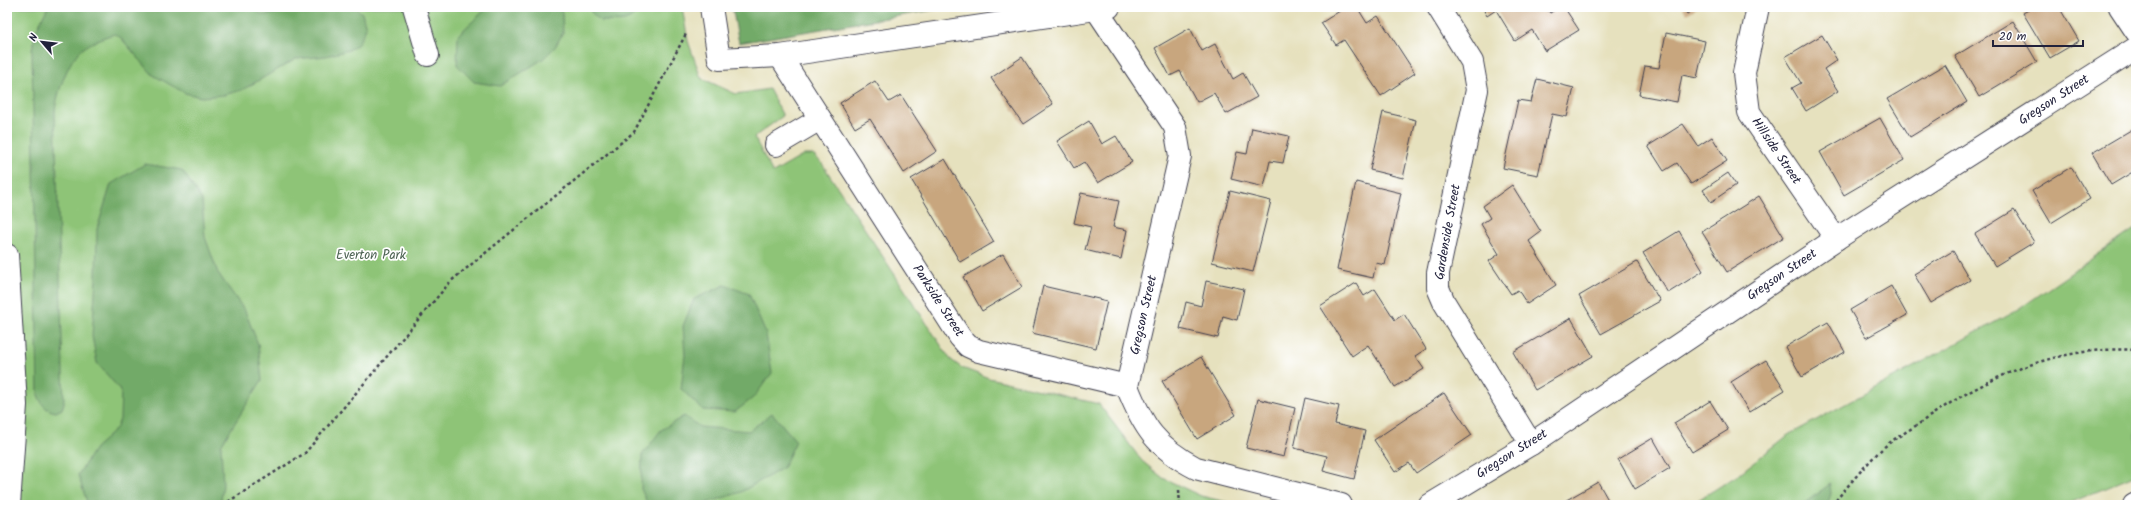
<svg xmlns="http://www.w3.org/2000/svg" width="2143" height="512" font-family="Kalam,sans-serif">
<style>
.green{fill:#8ec477;stroke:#587359}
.forest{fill:#72aa68;stroke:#4a6652}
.building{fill:#c8a67e}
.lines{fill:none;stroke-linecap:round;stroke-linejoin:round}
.minor-casing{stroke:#3f3f4f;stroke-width:24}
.path{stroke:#3f3f4f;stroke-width:2.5;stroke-dasharray:3 3;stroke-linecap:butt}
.minor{stroke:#fff;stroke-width:22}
.labels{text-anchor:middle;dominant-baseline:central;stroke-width:3.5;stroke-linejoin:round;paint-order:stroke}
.street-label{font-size:13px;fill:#22223b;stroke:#fff}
.park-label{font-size:13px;fill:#4d6353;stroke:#fff}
</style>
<rect width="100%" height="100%" fill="#fff"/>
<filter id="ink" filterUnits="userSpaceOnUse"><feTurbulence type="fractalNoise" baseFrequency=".025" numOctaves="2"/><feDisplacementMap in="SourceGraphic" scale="8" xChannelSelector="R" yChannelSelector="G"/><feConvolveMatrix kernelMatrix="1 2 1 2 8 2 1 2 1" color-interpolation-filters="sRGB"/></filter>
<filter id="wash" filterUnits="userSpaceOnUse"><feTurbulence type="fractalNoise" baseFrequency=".012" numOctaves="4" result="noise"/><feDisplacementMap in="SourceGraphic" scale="16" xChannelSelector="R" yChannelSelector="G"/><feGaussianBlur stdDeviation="0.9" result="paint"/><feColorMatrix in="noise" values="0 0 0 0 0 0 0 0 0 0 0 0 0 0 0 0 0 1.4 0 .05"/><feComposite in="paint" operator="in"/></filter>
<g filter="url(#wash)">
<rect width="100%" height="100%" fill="#e6e1be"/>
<g class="green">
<polygon points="7,7 682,7 688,41 701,78 736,94 769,89 783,116 754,137 773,173 804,155 813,155 821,162 950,359 962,368 989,378 1099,404 1142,461 1163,478 1201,496 1239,505 7,505"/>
<polygon points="2136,228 2136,475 2065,505 1690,505 1735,477 1787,436 2019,309"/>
</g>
<g class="forest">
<path d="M48 7H256L260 14 265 15 308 7H354L362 13 366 28 358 44 349 50 326 56 296 59 242 90 224 95 201 97 185 93 153 75 120 37 114 34C103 37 87 44 79 52 67 63 56 97 55 112L64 403 62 409 56 412C45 410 42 405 38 395L32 50 36 30Z"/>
<polygon points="488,7 558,7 562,13 563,33 555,47 543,59 500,86 474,82 457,65 458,35"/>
<path d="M589 7H640C630 26 619 21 600 21L591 12Z"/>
<polygon points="732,7 952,7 739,43"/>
<polygon points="145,164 182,170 202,200 205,237 218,273 245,311 258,344 262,380 221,445 223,485 221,500 212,505 88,505 78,475 95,448 113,432 117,427 120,419 121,391 97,363 92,336 96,279 97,229 111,184"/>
<polygon points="725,285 749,294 766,334 772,373 754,397 735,412 703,410 681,389 685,355 683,326 694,299"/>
<polygon points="772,413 796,441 783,468 741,492 701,505 648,505 641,489 642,455 661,430 684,416 700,427 749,431"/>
<polygon points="1830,484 1831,494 1827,505 1802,505"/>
</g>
<g id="blocks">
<g class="building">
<polygon points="1346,7 1357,7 1367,23 1378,16 1415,73 1381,96 1344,40 1336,45 1321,23"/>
<polygon points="1482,7 1546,7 1550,13 1560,7 1564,7 1579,30 1545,51 1532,30 1515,41 1496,10 1487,16"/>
<polygon points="1682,7 1698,7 1687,14"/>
<polygon points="2034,7 2059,7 2079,41 2050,58 2023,13"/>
<polygon points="2013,21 2037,62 1979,97 1955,56"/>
<polygon points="1190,28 1202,51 1215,44 1233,79 1243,73 1257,97 1226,114 1214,93 1197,102 1180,71 1170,76 1155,48"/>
<polygon points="1666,33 1705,41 1697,78 1682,75 1677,102 1639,95 1645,66 1659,68"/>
<polygon points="1822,35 1837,60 1824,69 1838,91 1806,111 1792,88 1801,83 1785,57"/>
<polygon points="1022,57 1053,104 1023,124 991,78"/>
<polygon points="1945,65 1967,102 1910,137 1887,99"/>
<polygon points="1537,79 1574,88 1567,117 1552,114 1538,175 1503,168 1518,100 1531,102"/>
<polygon points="875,81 889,102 901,95 937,151 904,173 870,119 855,128 840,103"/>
<polygon points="1383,112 1416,120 1403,178 1370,170"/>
<polygon points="1880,118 1904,160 1844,195 1820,152"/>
<polygon points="1089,121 1102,144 1116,136 1132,162 1098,183 1084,162 1074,168 1057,141"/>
<polygon points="1683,124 1698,146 1712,137 1727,161 1691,184 1677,163 1664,171 1648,146"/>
<polygon points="2136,127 2136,170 2111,185 2092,153"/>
<polygon points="1252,128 1289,136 1283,163 1270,161 1264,187 1231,179 1237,152 1247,154"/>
<polygon points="945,159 994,242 960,262 911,179"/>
<polygon points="2071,167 2090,199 2051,223 2032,191"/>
<polygon points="1728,173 1736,185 1711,202 1703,190"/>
<polygon points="1356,182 1401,193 1385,265 1376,263 1373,278 1337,270"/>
<polygon points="1512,185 1541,232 1529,241 1556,285 1527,304 1518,290 1511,294 1489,261 1499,254 1481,224 1490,218 1483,206"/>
<polygon points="1230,191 1271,201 1253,272 1212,262"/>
<polygon points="1081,193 1119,201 1113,227 1127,230 1121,259 1085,250 1091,227 1074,223"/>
<polygon points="1759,196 1784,237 1727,272 1702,232"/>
<polygon points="2014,210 2034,242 1995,266 1975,234"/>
<polygon points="1679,231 1703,271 1668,293 1643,253"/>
<polygon points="1953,251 1970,280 1931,303 1914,274"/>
<polygon points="1003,254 1022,287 982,311 963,277"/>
<polygon points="1637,262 1660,301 1601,334 1579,296"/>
<polygon points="1206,281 1244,289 1237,320 1223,316 1218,338 1180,329 1186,302 1201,306"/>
<polygon points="1356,283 1364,296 1375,289 1395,320 1404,314 1426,349 1415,356 1424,369 1395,387 1368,345 1352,356 1320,306"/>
<polygon points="1043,286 1107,301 1096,348 1032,333"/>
<polygon points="1891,286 1907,315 1866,338 1850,310"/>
<polygon points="1571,318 1593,356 1535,390 1513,352"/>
<polygon points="1828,322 1845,352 1802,377 1785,347"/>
<polygon points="1201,357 1236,415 1197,439 1162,381"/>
<polygon points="1766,360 1785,390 1749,412 1731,382"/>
<polygon points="1444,393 1472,435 1416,473 1409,463 1395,472 1374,440"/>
<polygon points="1305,398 1339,406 1335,424 1365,431 1354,479 1323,471 1327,456 1294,448"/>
<polygon points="1258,399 1295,408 1284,457 1246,448"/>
<polygon points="1710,401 1728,430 1692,452 1674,423"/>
<polygon points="1653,438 1670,468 1635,489 1618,459"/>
<polygon points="1598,482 1611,505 1564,505 1563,502"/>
</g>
</g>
</g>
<g filter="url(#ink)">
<use href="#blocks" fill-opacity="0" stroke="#3f3f4f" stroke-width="1"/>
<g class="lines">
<defs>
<g id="minor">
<polyline points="414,7 428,55"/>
<polyline points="711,7 719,59 780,56 1109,7"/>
<polyline points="1438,7 1472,62 1477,90 1438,273 1438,288 1444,302 1531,444"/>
<polyline points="1758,7 1744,73 1749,112 1836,239"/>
<polyline points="2120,7 2136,31"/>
<path d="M1096 9 1175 127 1180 156 1127 386C1143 427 1156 447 1196 468L1341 505"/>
<polyline points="780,56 960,337 968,346 979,351 1127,386"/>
<polyline points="776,145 820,119"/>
<polyline points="7,255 16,405 9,505"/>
<polyline points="1430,505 1531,444 1836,239 2136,48"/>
<polyline points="2134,505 2136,504"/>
</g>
</defs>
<use href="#minor" class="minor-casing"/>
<g class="path">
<polyline points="1179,490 1180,505"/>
<polyline points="223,505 305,453 451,281 634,132 687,32"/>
<path d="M1832 505C1848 486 1864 466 1882 449 1893 439 1908 431 1920 423 1984 378 2056 345 2136 350"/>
</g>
<use href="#minor" class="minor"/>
</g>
</g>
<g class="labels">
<g class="street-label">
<text transform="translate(2054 100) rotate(-33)">Gregson Street</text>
<text transform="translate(1776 151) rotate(56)">Hillside Street</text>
<text transform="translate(1448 232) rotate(-80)">Gardenside Street</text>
<text transform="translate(1782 275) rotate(-34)">Gregson Street</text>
<text transform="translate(938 301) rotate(57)">Parkside Street</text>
<text transform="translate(1144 315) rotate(-77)">Gregson Street</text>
<text transform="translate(1512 454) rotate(-32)">Gregson Street</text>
</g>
<g class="park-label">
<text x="371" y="255">Everton Park</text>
</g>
</g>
<rect width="2143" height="512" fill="none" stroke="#fff" stroke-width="24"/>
<g transform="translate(42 42) rotate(298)" stroke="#ffffff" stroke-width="3" paint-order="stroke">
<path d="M0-3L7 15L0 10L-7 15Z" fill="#22223b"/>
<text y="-6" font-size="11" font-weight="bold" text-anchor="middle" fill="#22223b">N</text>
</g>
<path d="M1993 40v6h90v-6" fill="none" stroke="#22223b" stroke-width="2"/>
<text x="1999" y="40" font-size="12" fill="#22223b" stroke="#ffffff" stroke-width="3" paint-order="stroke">20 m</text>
</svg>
